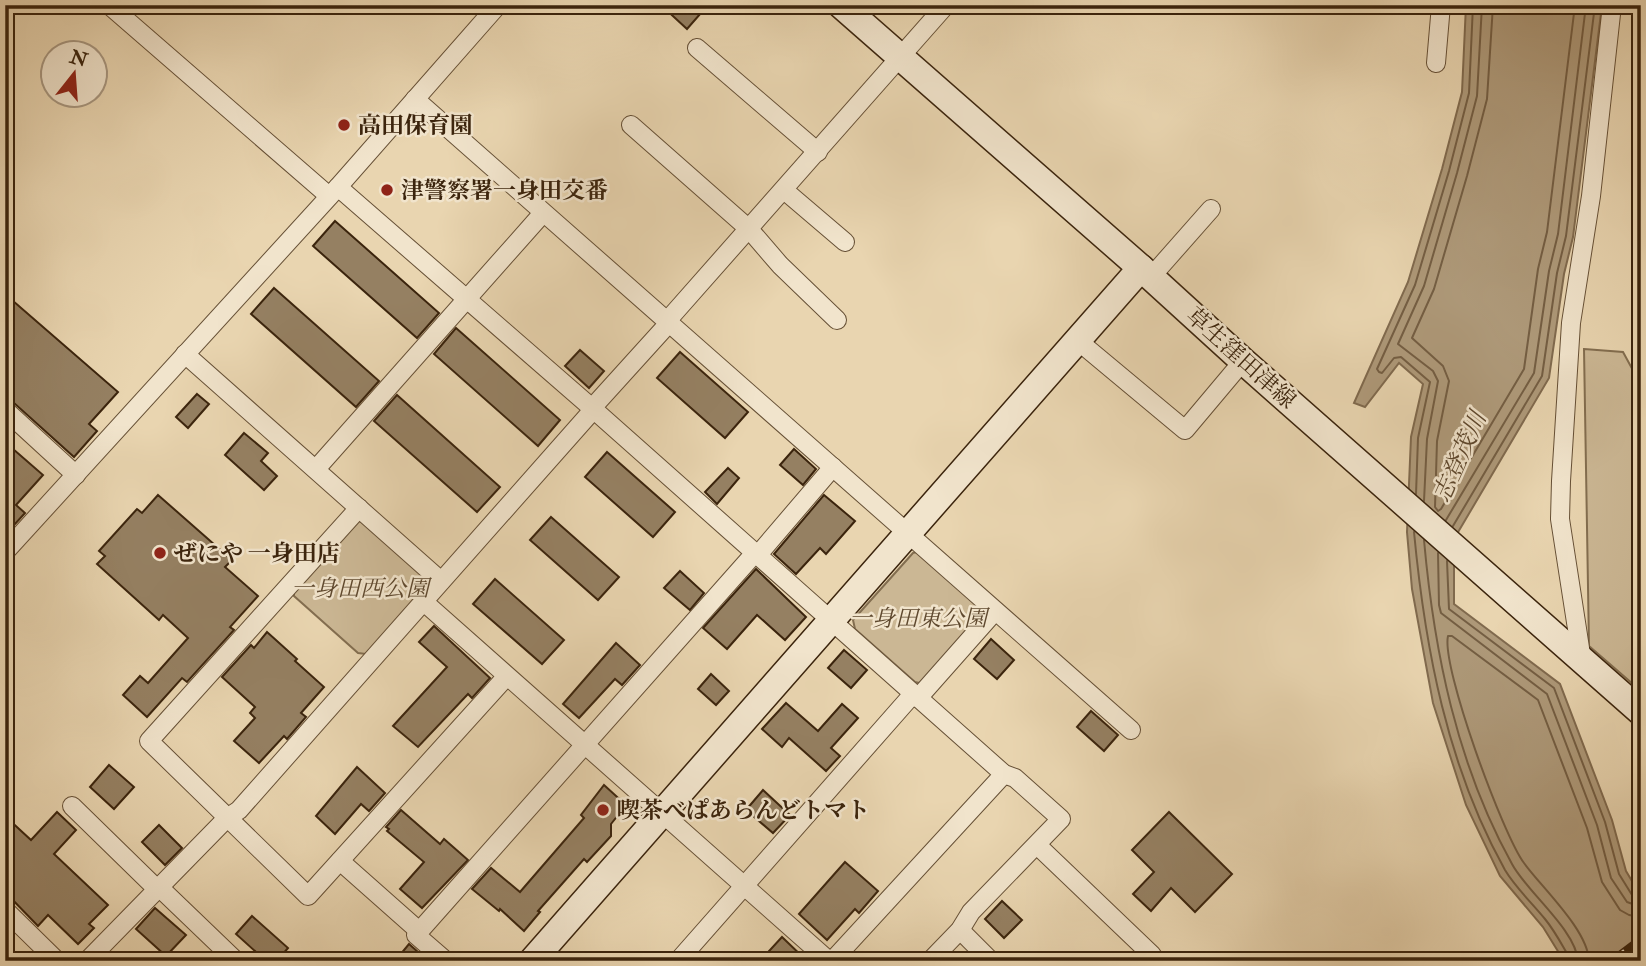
<svg xmlns="http://www.w3.org/2000/svg" width="1646" height="966" font-family="'IM FELL Double Pica','Noto Serif JP',serif">
<style>
.green{fill:#cbb794;stroke:#836e50;stroke-width:2}
.water{fill:#ae9979;stroke:#806a4e;stroke-width:2}
.lines{fill:none;stroke-linecap:round;stroke-linejoin:round}
.shore{stroke:#745e43;stroke-width:2}
.building{fill:#958062;stroke:#3b240d;stroke-width:2}
.street-casing{stroke:#665036;stroke-width:20}
.secondary-casing{stroke:#3b240d;stroke-width:29}
.street{stroke:#f1e4cc;stroke-width:18}
.secondary{stroke:#f1e4cc;stroke-width:26}
.rail-casing{stroke:#3b240d;stroke-width:8}
.rail{stroke:#f1e4cc;stroke-width:5;stroke-dasharray:16;stroke-linecap:butt}
.poi-dot{fill:#8f2418;stroke:#f1e4cc;stroke-width:2.5}
.labels{text-anchor:middle;dominant-baseline:central;stroke-width:5;stroke-linejoin:round;paint-order:stroke}
.poi-label{font-size:23px;font-weight:bold;fill:#3b240d;stroke:#f1e4cc;text-anchor:start}
.street-label{font-size:23px;fill:#3b240d;stroke:#f1e4cc}
.park-label{font-size:23px;font-style:italic;fill:#5f492f;stroke:#f1e4cc}
.water-label{font-size:24px;font-style:italic;fill:#5e472d;stroke:#f1e4cc}
</style>
<rect width="100%" height="100%" fill="#e9d5b0"/>
<filter id="stains"><feTurbulence type="fractalNoise" baseFrequency=".00286" numOctaves="4"/><feColorMatrix values="0 0 0 0 .2 0 0 0 0 .09 0 0 0 0 .02 0 0 0 .5 -.17"/></filter>
<radialGradient id="worn" r=".72"><stop offset=".6" stop-color="#630" stop-opacity="0"/><stop offset="1" stop-color="#630" stop-opacity=".3"/></radialGradient>
<g class="green">
<polygon points="1584,349 1623,352 1641,385 1641,691 1589,646"/>
<polygon points="361,521 426,578 426,586 366,654 358,653 294,596 294,587 354,522"/>
<polygon points="920,551 982,608 983,616 924,684 915,682 855,629 853,620 913,553"/>
</g>
<polygon class="water" points="1466,5 1602,5 1573,237 1564,274 1549,378 1454,539 1454,604 1560,684 1612,820 1626,871 1641,896 1641,961 1564,961 1543,927 1500,876 1466,805 1433,703 1412,589 1407,532 1411,437 1423,384 1399,363 1365,407 1354,403 1408,282 1442,169 1462,92"/>
<g class="lines">
<g class="shore">
<polyline points="1493,5 1487,99 1467,176 1434,289 1412,338 1443,366 1449,381 1437,441 1435,507 1438,511 1441,509 1524,369 1538,269 1547,232 1575,5"/>
<polyline points="1416,494 1418,438 1430,382 1401,357 1394,358 1382,373 1379,372 1377,369 1415,285 1449,171 1469,93 1473,5"/>
<polyline points="1424,501 1427,439 1438,381 1433,371 1398,344 1424,286 1457,173 1477,96 1482,5"/>
<polyline points="1446,520 1534,373 1549,271 1558,234 1586,5"/>
<polyline points="1453,526 1542,376 1557,273 1566,236 1595,5"/>
<path d="M1414 532C1425 648 1447 766 1505 870 1515 887 1532 903 1545 919 1554 930 1561 943 1568 955L1569 961"/>
<path d="M1424 540C1434 652 1457 765 1512 864 1526 891 1576 930 1578 961"/>
<polyline points="1438,553 1439,605 1441,613 1547,694 1597,825 1611,878 1627,902 1641,907"/>
<polyline points="1447,561 1449,609 1554,688 1605,822 1619,874 1632,895 1641,898"/>
<path d="M1589 961C1588 930 1542 888 1524 863 1503 835 1441 667 1448 636H1452L1538 700 1587 828 1602 882 1620 910 1629 915 1641 917"/>
</g>
</g>
<g class="building">
<polygon points="661,5 708,5 687,29"/>
<polygon points="335,221 439,313 417,338 313,246"/>
<polygon points="274,288 379,381 356,407 251,314"/>
<polygon points="5,294 118,392 89,424 97,431 74,457 13,402 5,399"/>
<polygon points="456,328 560,420 538,446 434,354"/>
<polygon points="580,350 604,371 589,388 565,366"/>
<polygon points="680,352 748,412 725,438 657,378"/>
<polygon points="197,394 209,404 188,428 176,417"/>
<polygon points="397,395 500,487 477,512 374,421"/>
<polygon points="244,433 268,453 261,461 277,476 264,490 225,455"/>
<polygon points="5,442 43,475 16,505 25,513 5,535"/>
<polygon points="794,449 816,469 803,485 780,465"/>
<polygon points="607,452 675,512 653,537 585,477"/>
<polygon points="728,468 739,478 717,504 705,492"/>
<polygon points="158,495 232,560 225,567 258,596 230,627 234,630 187,682 182,678 147,717 123,695 140,676 148,683 188,638 163,615 159,620 97,564 105,556 99,551 137,509 142,513"/>
<polygon points="824,495 855,521 826,554 820,548 796,574 774,554"/>
<polygon points="551,517 619,577 598,600 530,540"/>
<polygon points="756,569 806,617 785,640 757,615 727,649 703,628"/>
<polygon points="680,571 704,593 690,610 664,588"/>
<polygon points="495,579 564,640 542,664 473,604"/>
<polygon points="434,626 490,678 472,698 468,694 418,747 393,726 447,667 419,642"/>
<polygon points="267,632 297,659 295,661 324,687 301,713 306,717 287,739 284,736 259,763 234,741 255,718 250,713 255,707 222,677 251,645 254,648"/>
<polygon points="991,639 1014,660 997,679 974,659"/>
<polygon points="616,643 640,665 622,685 615,679 579,718 563,704"/>
<polygon points="844,650 867,670 851,688 828,668"/>
<polygon points="711,674 729,691 716,705 698,689"/>
<polygon points="786,703 818,731 842,704 858,718 831,748 840,756 826,771 789,738 782,747 762,729"/>
<polygon points="1091,711 1118,735 1104,751 1077,727"/>
<polygon points="109,765 134,787 114,809 90,787"/>
<polygon points="357,767 385,793 369,811 361,804 335,834 316,816"/>
<polygon points="604,785 626,805 611,824 611,836 587,862 584,859 538,911 540,912 524,931 500,909 499,911 472,889 491,868 520,892 584,818 581,815"/>
<polygon points="763,790 790,815 773,833 746,810"/>
<polygon points="401,810 440,844 444,839 468,860 422,908 400,889 424,862 387,831 389,829 386,827"/>
<polygon points="57,812 76,830 54,854 108,905 89,924 94,928 78,944 48,915 38,926 5,892 5,816 31,840"/>
<polygon points="1169,812 1232,874 1195,912 1171,888 1151,911 1133,894 1154,872 1132,850"/>
<polygon points="159,825 182,848 165,865 142,842"/>
<polygon points="845,862 878,891 859,913 855,909 827,940 799,914"/>
<polygon points="1002,901 1022,920 1004,938 985,919"/>
<polygon points="155,908 186,935 166,956 136,929"/>
<polygon points="252,916 288,948 277,961 266,961 236,934"/>
<polygon points="782,937 807,961 760,961"/>
<polygon points="409,944 428,961 395,961"/>
</g>
<g class="lines">
<defs>
<g id="street">
<polyline points="109,5 329,196"/>
<polyline points="697,48 818,152"/>
<polyline points="1436,63 1441,5"/>
<polyline points="415,99 1131,730"/>
<polyline points="631,125 749,229 780,265 837,320"/>
<polyline points="338,187 592,408 1004,774 1015,778 1061,819 971,912 960,930 930,961"/>
<polyline points="784,190 845,242"/>
<polyline points="1151,277 1211,209"/>
<polyline points="667,321 946,5"/>
<polyline points="1077,340 1185,430 1243,361"/>
<polyline points="185,354 441,581"/>
<polyline points="592,408 669,323"/>
<polyline points="5,410 76,475"/>
<polyline points="316,469 543,213"/>
<polyline points="359,508 149,741 308,896 506,677"/>
<polyline points="5,552 338,187 498,5"/>
<polyline points="757,556 833,467"/>
<polyline points="424,602 829,961"/>
<polyline points="1582,661 1560,519 1561,481 1571,323 1591,196 1612,5"/>
<polyline points="918,698 995,611"/>
<polyline points="72,806 158,890"/>
<polyline points="1037,845 1152,955"/>
<polyline points="340,861 419,931"/>
<polyline points="160,888 236,961"/>
<polyline points="5,910 57,961"/>
<polyline points="960,930 991,961"/>
<polyline points="87,961 227,818 239,810 593,410"/>
<polyline points="446,961 416,935 754,554"/>
<polyline points="678,961 913,694"/>
<polyline points="832,961 1004,774"/>
</g>
<g id="secondary">
<polyline points="841,5 1141,268 1243,361 1641,712"/>
<polyline points="532,961 1141,268"/>
</g>
</defs>
<use href="#street" class="street-casing"/>
<use href="#secondary" class="secondary-casing"/>
<use href="#street" class="street"/>
<use href="#secondary" class="secondary"/>
<defs>
<polyline id="rail" points="1612,961 1641,939"/>
</defs>
<use href="#rail" class="rail-casing"/>
<use href="#rail" class="rail"/>
</g>
<g class="poi-dot">
<circle cx="344" cy="125" r="7"/>
<circle cx="387" cy="190" r="7"/>
<circle cx="160" cy="553" r="7"/>
<circle cx="603" cy="810" r="7"/>
</g>
<g class="labels">
<g class="poi-label">
<text x="358" y="125">高田保育園</text>
<text x="401" y="190">津警察署一身田交番</text>
<text x="174" y="553">ぜにや 一身田店</text>
<text x="617" y="810">喫茶べぱあらんどトマト</text>
</g>
<g class="street-label">
<text transform="translate(1241 358) rotate(42)">草生窪田津線</text>
</g>
<g class="park-label">
<text x="360" y="588">一身田西公園</text>
<text x="918" y="618">一身田東公園</text>
</g>
<g class="water-label">
<text transform="translate(1460 457) rotate(-66)">志登茂川</text>
</g>
</g>
<rect width="1646" height="966" fill="none" stroke="#e9d5b0" stroke-width="28"/>
<rect x="7" y="7" width="1632" height="952" fill="none" stroke="#3b240d" stroke-width="3.5"/>
<rect x="14" y="14" width="1618" height="938" fill="none" stroke="#3b240d" stroke-width="2"/>
<g transform="translate(74 74) rotate(17)"><circle r="33" fill="#f1e4cc" stroke="#a89780" stroke-width="2"/>
<path d="M0-5L12 26L0 18L-12 26Z" fill="#8f2418"/>
<text y="-10" font-size="19" font-weight="bold" text-anchor="middle" fill="#3b240d">N</text>
</g>
<rect width="100%" height="100%" filter="url(#stains)"/>
<rect width="100%" height="100%" fill="url(#worn)"/>
</svg>
